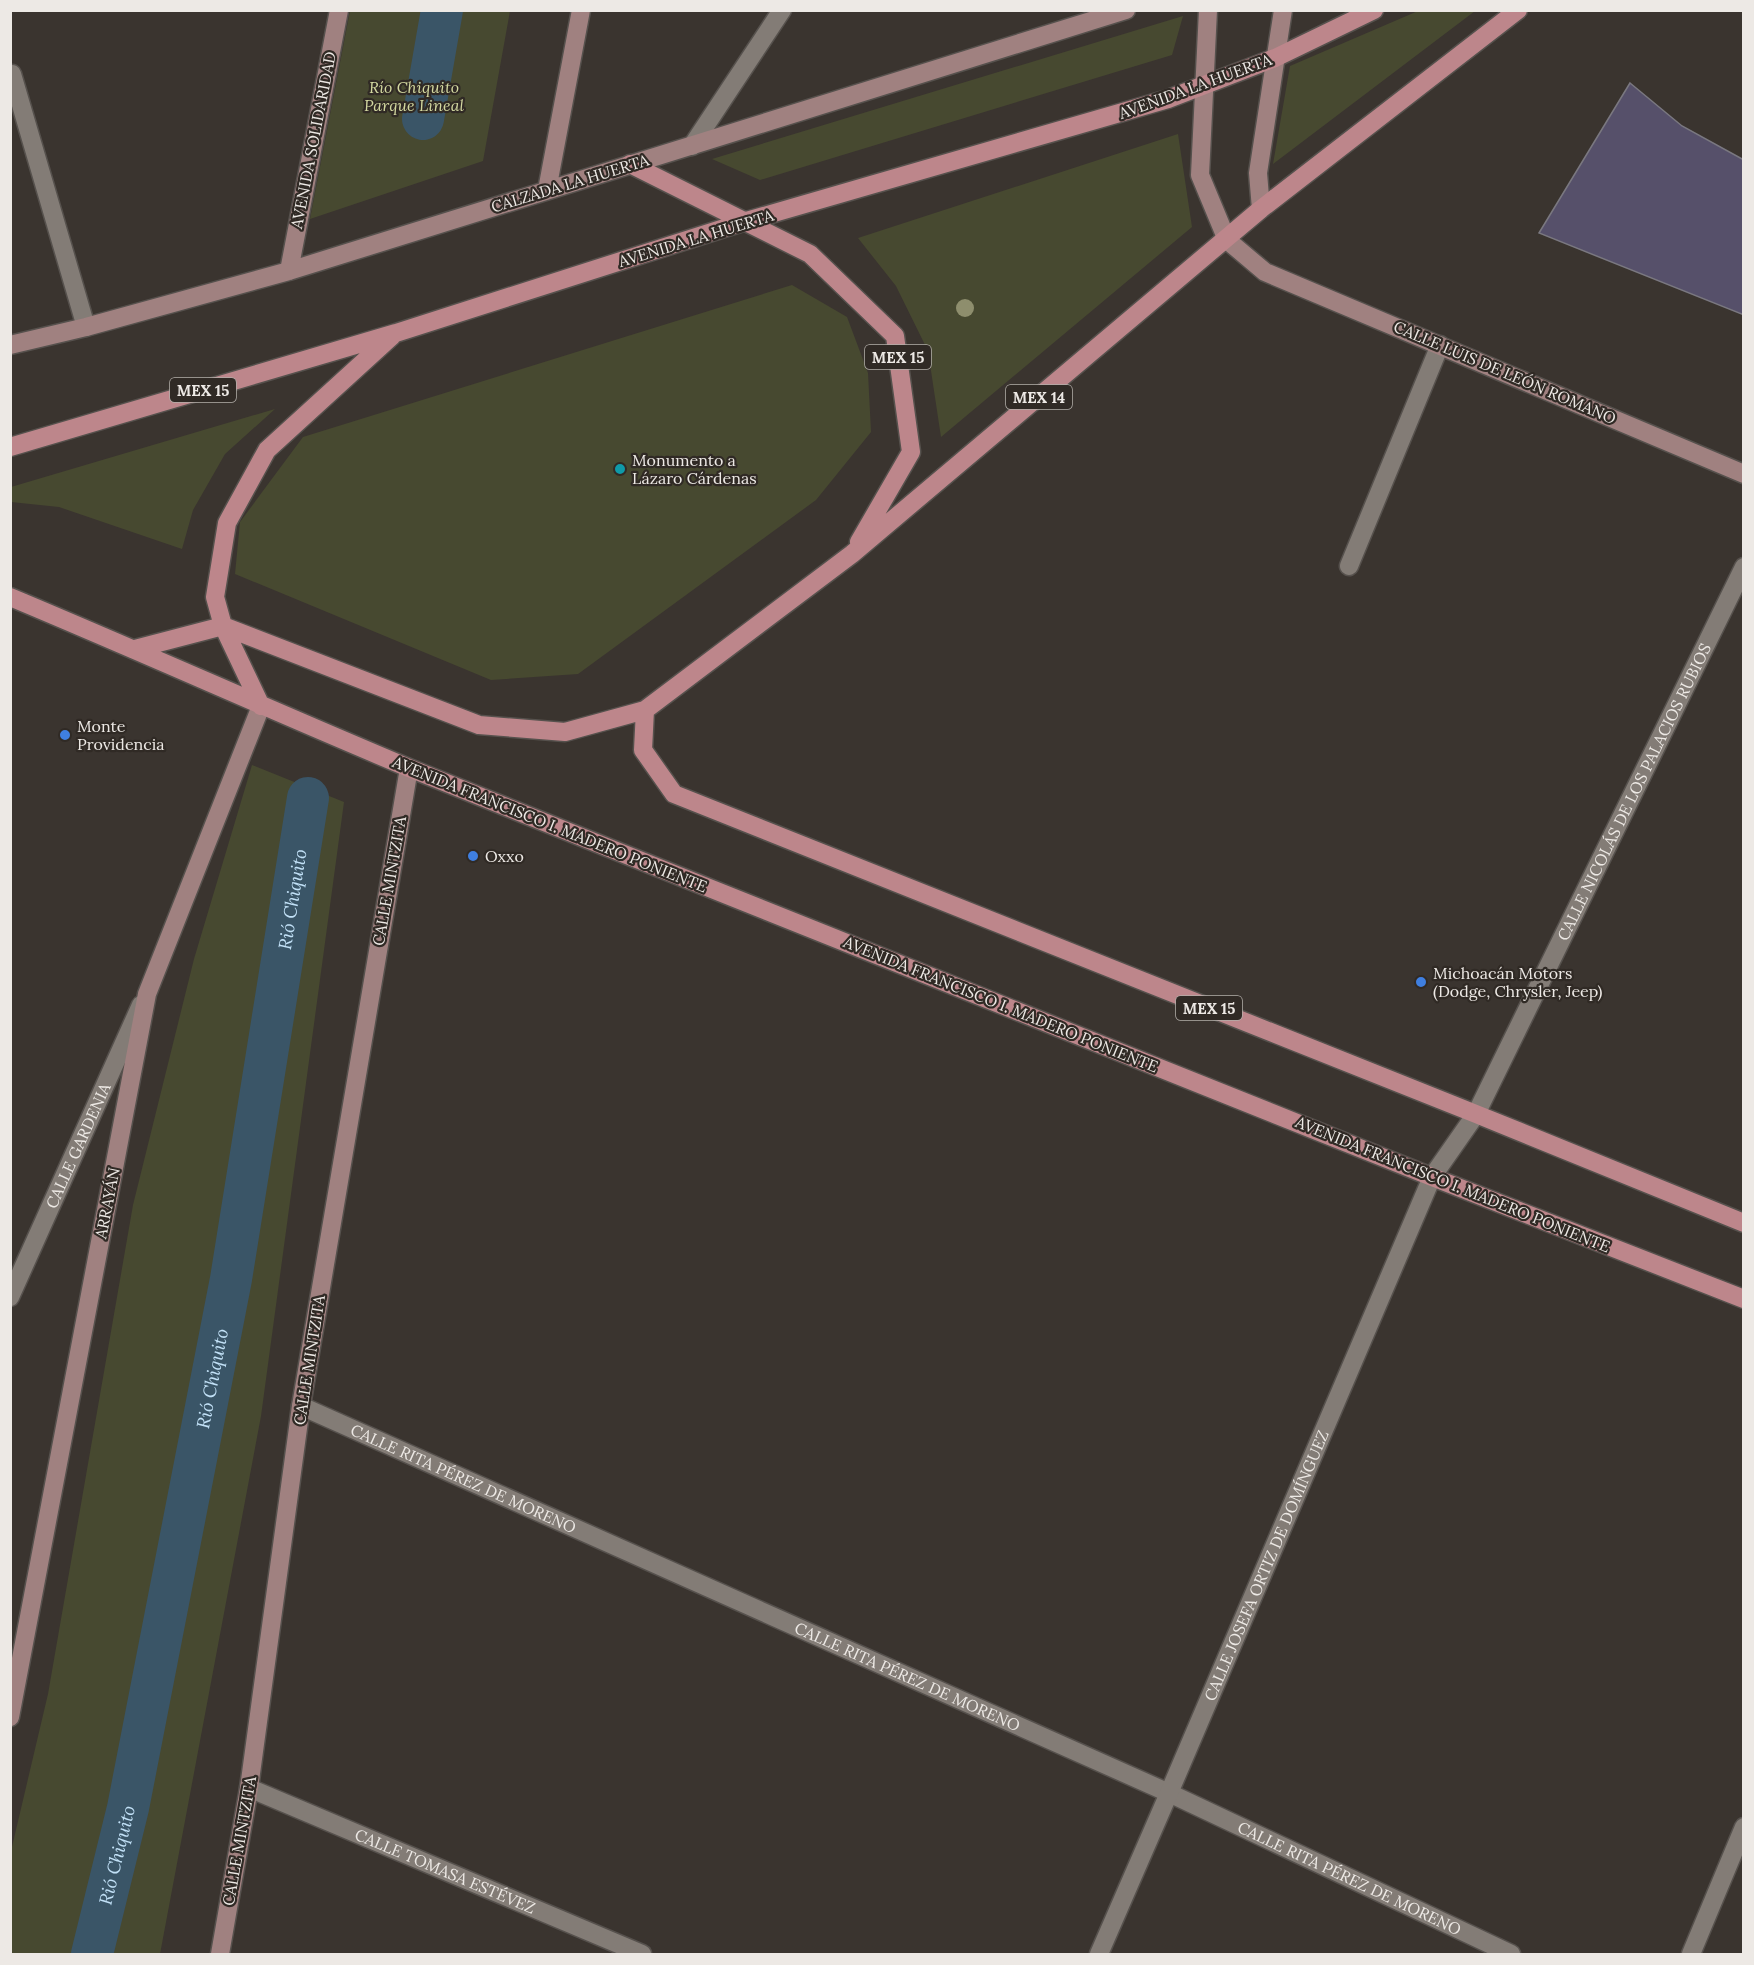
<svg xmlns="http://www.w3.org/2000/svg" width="1754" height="1965" viewBox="0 0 1754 1965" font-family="Lora,serif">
<rect width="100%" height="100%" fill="#3a342f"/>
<!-- green -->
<path fill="#474930" d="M350,11H510L483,161L310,219Z
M1418,11H1475L1273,164L1290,66Z
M1183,16L1172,55L760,180L712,159Z
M1178,134L1192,227L941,437L928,351L896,286L858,238Z
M792,285L847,317L868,373L871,432L816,500L578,674L491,680L235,574L240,522L303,437Z
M275,409L225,454L193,510L182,549L59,507L11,502V487Z
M252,765L344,802L261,1416L160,1954H11V1851L48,1694L133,1205L194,959Z"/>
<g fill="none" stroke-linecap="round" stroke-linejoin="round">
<!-- canal -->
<g stroke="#3a5567" stroke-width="42">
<path d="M423,119L442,10"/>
<path id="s1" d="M92,1954L128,1808L231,1279L308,798"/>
</g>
</g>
<!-- building -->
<path fill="#56506a" stroke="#7a7880" stroke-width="1.5" d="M1630,83L1682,126L1744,160V315L1539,233Z"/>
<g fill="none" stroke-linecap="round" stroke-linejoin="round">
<defs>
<path id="lane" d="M12,74L86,327"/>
<g id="street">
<path d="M692,146L782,10"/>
<path d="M1349,566L1440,345"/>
<path id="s2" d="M10,1297L141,1005"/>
<path id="s3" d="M301,1406L1169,1793L1511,1954"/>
<path id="s4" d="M249,1788L642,1954"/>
<path id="s5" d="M1099,1954L1169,1793L1432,1177L1476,1114L1744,567"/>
<path d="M1691,1954L1744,1827"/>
</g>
<path id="secondary" d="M1208,10L1200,175L1227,240L1265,272L1744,474
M547,190L581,10
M1261,209L1258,173L1283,10
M289,271L339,10
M10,345L86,327L289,271L1126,10
M10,1717L147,994L261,706
M220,1954L249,1788L301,1406L409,768"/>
<path id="primary" d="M630,164L810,254L895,336L911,452L859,542
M10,447L396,333L743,222L1168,99L1275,58L1374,10
M10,597C144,653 275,712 409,768L1432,1177L1744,1299
M135,649L223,626L479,725L565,732L645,710L852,554L1261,209L1518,10
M261,706L223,626L215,597L227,523L267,450L392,336
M645,710L643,750L674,794L1476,1114L1744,1223"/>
</defs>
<!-- lane casing -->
<use href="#lane" stroke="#56514d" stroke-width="21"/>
<!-- street casing -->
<use href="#street" stroke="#56514d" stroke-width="21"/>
<!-- secondary casing -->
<use href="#secondary" stroke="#56514d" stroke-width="21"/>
<!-- primary casing -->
<use href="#primary" stroke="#56514d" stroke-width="21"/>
<!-- lane -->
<use href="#lane" stroke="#837c76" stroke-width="18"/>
<!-- street -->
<use href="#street" stroke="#837c76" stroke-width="18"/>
<!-- secondary -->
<use href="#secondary" stroke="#a08180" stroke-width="18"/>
<!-- primary -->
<use href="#primary" stroke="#bd868b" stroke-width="18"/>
</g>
<!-- trees -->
<circle fill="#8e8e6d" cx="965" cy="308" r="9"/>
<!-- markers -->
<circle fill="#0f9aa8" stroke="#302a25" stroke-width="2" cx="620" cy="469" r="6"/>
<g fill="#3f7fe0" stroke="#302a25" stroke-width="2">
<circle cx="65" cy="735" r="6"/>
<circle cx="473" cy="856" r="6"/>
<circle cx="1421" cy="982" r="6"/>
</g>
<g text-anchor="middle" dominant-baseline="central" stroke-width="4.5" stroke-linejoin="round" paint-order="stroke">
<!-- shield labels -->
<g fill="#302a25" stroke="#b4b0ab" stroke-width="1.5">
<rect x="865" y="345" width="66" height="24" rx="4.5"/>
<rect x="170" y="378" width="66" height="24" rx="4.5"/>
<rect x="1006" y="385" width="66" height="24" rx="4.5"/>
<rect x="1176" y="996" width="66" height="24" rx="4.5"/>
</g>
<g font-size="15" font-weight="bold" fill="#ede9e5">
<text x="898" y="357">MEX 15</text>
<text x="203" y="390">MEX 15</text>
<text x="1039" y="397">MEX 14</text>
<text x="1209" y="1008">MEX 15</text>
</g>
<!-- street labels -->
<g font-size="16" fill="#ede9e5" stroke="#302a25">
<text transform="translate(1195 86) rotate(-20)">AVENIDA LA HUERTA</text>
<text transform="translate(313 140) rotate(-79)">AVENIDA SOLIDARIDAD</text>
<text transform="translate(570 183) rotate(-17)">CALZADA LA HUERTA</text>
<text transform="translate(696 238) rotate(-17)">AVENIDA LA HUERTA</text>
<text transform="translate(1505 372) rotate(23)">CALLE LUIS DE LEÓN ROMANO</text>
<text stroke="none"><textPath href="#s5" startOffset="1281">CALLE NICOLÁS DE LOS PALACIOS RUBIOS</textPath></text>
<text transform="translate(550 824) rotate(22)">AVENIDA FRANCISCO I. MADERO PONIENTE</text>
<text transform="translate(389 881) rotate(-80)">CALLE MINTZITA</text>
<text transform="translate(1001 1004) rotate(22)">AVENIDA FRANCISCO I. MADERO PONIENTE</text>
<text stroke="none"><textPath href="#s2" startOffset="166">CALLE GARDENIA</textPath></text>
<text transform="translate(1453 1184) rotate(22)">AVENIDA FRANCISCO I. MADERO PONIENTE</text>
<text transform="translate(107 1203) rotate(-79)">ARRAYÁN</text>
<text transform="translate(309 1360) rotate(-81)">CALLE MINTZITA</text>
<text stroke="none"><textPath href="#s3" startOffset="178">CALLE RITA PÉREZ DE MORENO</textPath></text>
<text stroke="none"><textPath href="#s5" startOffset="423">CALLE JOSEFA ORTIZ DE DOMÍNGUEZ</textPath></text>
<text stroke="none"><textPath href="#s3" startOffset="664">CALLE RITA PÉREZ DE MORENO</textPath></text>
<text transform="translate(239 1841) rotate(-80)">CALLE MINTZITA</text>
<text stroke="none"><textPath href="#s4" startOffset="213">CALLE TOMASA ESTÉVEZ</textPath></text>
<text stroke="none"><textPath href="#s3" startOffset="1150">CALLE RITA PÉREZ DE MORENO</textPath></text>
</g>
<!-- park labels -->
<g font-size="16" font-style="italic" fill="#d3d8a0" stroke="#302a25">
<text x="414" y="87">Río Chiquito<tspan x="414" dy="18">Parque Lineal</tspan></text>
</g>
<!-- poi labels -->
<g font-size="16" fill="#ede9e5" stroke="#302a25" text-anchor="start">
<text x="632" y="460">Monumento a<tspan x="632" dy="18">Lázaro Cárdenas</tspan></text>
<text x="77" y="726">Monte<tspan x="77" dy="18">Providencia</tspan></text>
<text x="485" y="856">Oxxo</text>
<text x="1433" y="973">Michoacán Motors<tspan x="1433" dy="18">(Dodge, Chrysler, Jeep)</tspan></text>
</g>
<!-- water labels -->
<g font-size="18" font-style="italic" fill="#c2e1f7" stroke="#302a25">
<text stroke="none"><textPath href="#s1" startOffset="1074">Rió Chiquito</textPath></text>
<text stroke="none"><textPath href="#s1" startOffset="588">Rió Chiquito</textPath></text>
<text stroke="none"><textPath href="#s1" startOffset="102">Rió Chiquito</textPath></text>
</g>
</g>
<!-- border -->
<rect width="1754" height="1965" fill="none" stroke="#ede9e5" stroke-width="24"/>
</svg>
